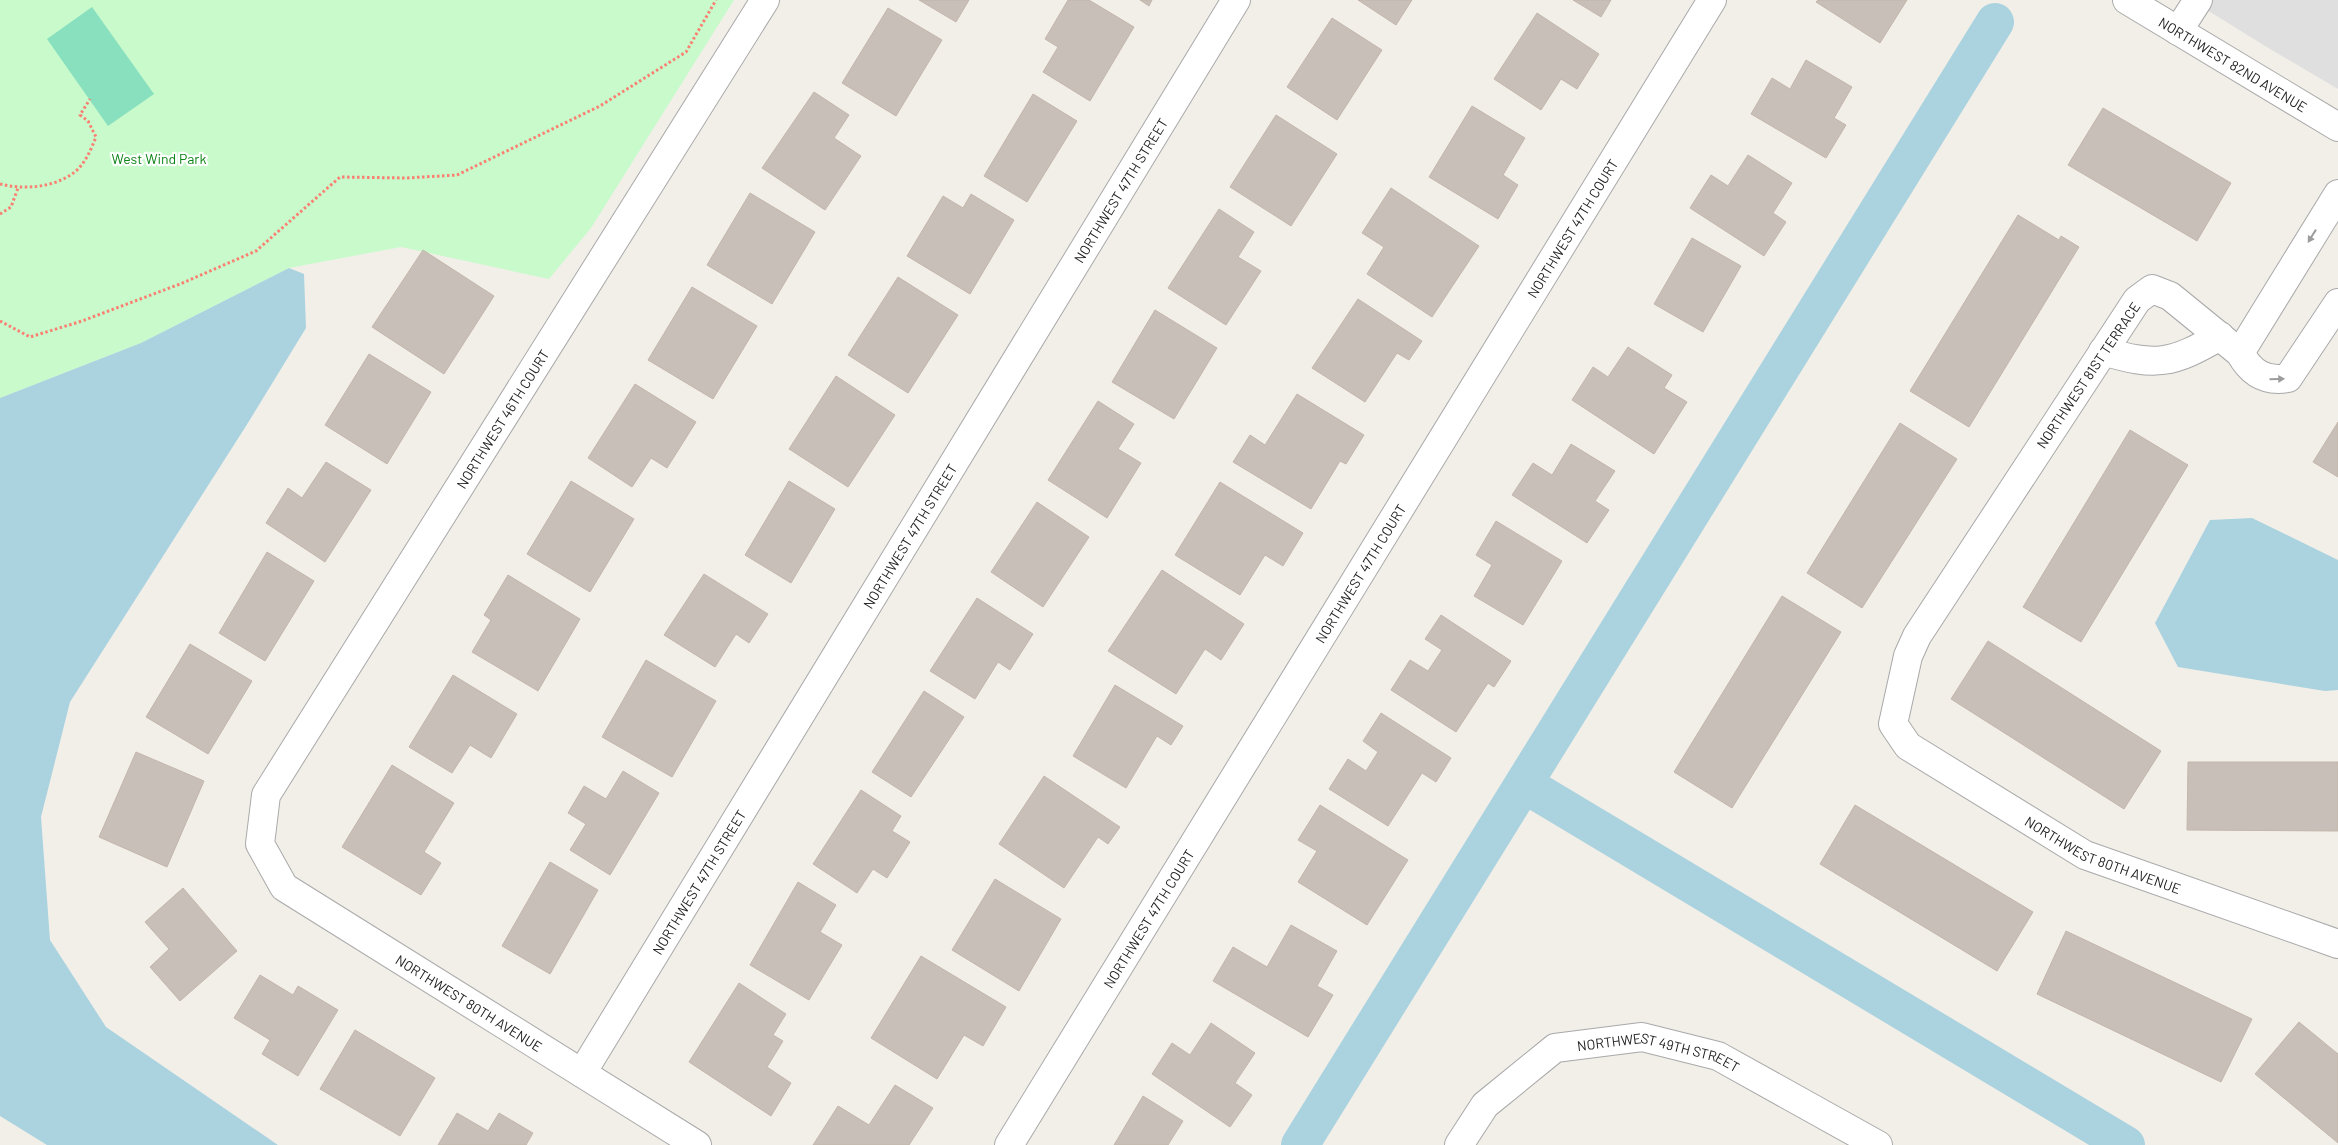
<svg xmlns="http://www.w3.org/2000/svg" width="2338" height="1145" viewBox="0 0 2338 1145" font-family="Barlow,sans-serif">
<rect width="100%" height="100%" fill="#f2efe9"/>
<!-- residential -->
<path fill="#e0dfdf" d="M2191,0H2338V89L2265,46Z"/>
<!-- park -->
<path fill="#c8facc" d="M0,0H734L591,228L549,279L401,247L289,268L141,343L0,398Z"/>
<!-- pitch -->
<path fill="#88e0be" d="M92,7L154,94L108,126L47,39Z"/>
<!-- water -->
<path fill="#aad3df" d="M289,268L304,274L306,328L246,426L70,702L41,817L50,940L106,1027L278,1145H47L0,1116V398L141,343Z
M2252,518L2338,560V690L2325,691L2178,667L2155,623L2210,520Z"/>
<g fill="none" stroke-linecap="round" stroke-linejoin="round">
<!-- canal -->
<path stroke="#aad3df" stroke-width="38" d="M1524,784L2126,1145
M1300,1145L1995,22"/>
</g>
<!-- building -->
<path fill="#c7bfb8" stroke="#c4b6ab" d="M919,0H969L956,22Z
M1068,0H1089L1134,27L1090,101L1043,72L1058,47L1045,39Z
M1140,0H1152L1149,6Z
M1358,0H1412L1396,25Z
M1573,0H1611L1601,17Z
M1818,0H1907L1880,43L1816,2Z
M888,8L942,40L896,116L842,83Z
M1537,13L1599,54L1577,89L1561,79L1541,110L1494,79Z
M1332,18L1382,50L1337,120L1287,87Z
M1806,60L1852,87L1834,118L1846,125L1826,158L1751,114L1772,78L1790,89Z
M814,92L849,115L834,138L861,156L825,210L762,168Z
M1033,94L1077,121L1027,202L984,176Z
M1472,106L1525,138L1503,175L1518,185L1498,219L1429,177Z
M2103,108L2231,183L2197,241L2068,165Z
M1276,115L1337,154L1291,226L1230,187Z
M1748,155L1792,183L1773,213L1786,222L1764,256L1690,208L1711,175L1728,186Z
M1391,188L1479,246L1432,317L1367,274L1384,247L1362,233Z
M750,193L815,232L772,304L707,265Z
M971,194L1014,220L970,294L907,256L943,196L963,208Z
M1219,209L1254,232L1238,257L1261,271L1226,325L1168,288Z
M2018,215L2059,240L2061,236L2079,247L1969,427L1910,391Z
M1692,238L1741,266L1703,332L1654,304Z
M423,250L494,296L444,374L372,327Z
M898,277L958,315L908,393L848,355Z
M692,287L757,326L713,399L648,360Z
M1358,299L1422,341L1409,360L1397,353L1365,402L1312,368Z
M1155,310L1217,348L1174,419L1112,382Z
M1628,347L1672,375L1664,388L1687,402L1654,454L1572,400L1593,367L1608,377Z
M369,354L431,392L387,464L325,425Z
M836,376L895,415L848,487L789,449Z
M635,384L696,422L667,468L651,458L632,487L588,458Z
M1297,394L1364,435L1346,464L1340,461L1311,509L1233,462L1250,435L1265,445Z
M1098,401L1134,424L1118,449L1141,463L1107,518L1048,480Z
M2338,422V477L2313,462Z
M1900,423L1957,459L1862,608L1807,573Z
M2130,430L2188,465L2081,642L2023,607Z
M1571,444L1615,471L1595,501L1609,510L1587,543L1512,495L1533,463L1552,475Z
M326,462L371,490L325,562L266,523L288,488L302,498Z
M571,481L634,519L590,592L527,554Z
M789,481L835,509L791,583L745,555Z
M1220,482L1303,533L1283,566L1265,555L1240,595L1175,555Z
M1037,502L1089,537L1043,607L991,572Z
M1496,521L1562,561L1523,625L1474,596L1492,565L1476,555Z
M267,552L314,581L265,661L219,633Z
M1162,570L1244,624L1221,660L1205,649L1176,694L1108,651Z
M704,574L768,614L749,643L736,634L715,667L664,635Z
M508,575L580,619L538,691L472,652L491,620L484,615Z
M1782,596L1841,632L1732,808L1674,772Z
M977,598L1033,634L1010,670L998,662L975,699L930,671Z
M1441,615L1511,661L1494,687L1488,683L1456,732L1391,690L1410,660L1428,671L1442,650L1425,639Z
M1988,641L2161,751L2124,809L1951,699Z
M190,644L252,681L208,754L146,717Z
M646,660L716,701L672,777L602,737Z
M453,675L517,714L491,758L470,745L452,773L409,747Z
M1115,685L1183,726L1171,745L1157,736L1126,788L1073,756Z
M924,691L964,717L911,797L872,772Z
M1381,713L1451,758L1436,782L1422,773L1388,826L1329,789L1348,759L1366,771L1378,752L1363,741Z
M136,752L204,781L167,867L99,837Z
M2188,762H2338V831L2187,830Z
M392,765L454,803L424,852L441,863L421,895L342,847Z
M623,771L659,793L610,875L570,850L586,824L568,813L584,786L606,799Z
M1044,776L1120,827L1108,844L1098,837L1064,888L999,844Z
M861,790L901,816L892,831L910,842L887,878L873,869L857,893L813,864Z
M1320,805L1408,860L1367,925L1298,882L1317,851L1298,840Z
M1855,805L2033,912L1997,971L1820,864Z
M550,862L598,890L550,974L502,946Z
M995,879L1061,919L1019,991L952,950Z
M798,882L836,905L820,932L842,945L809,1000L750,965Z
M183,888L237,951L180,1001L150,967L169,949L145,922Z
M1291,925L1337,951L1317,986L1333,995L1308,1037L1213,981L1233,947L1267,967Z
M2066,931L2252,1019L2221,1082L2037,994Z
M921,956L1006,1007L983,1046L964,1035L937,1079L871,1038Z
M260,975L293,995L298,986L338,1010L298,1076L262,1054L270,1040L234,1018Z
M739,983L786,1014L773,1035L783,1041L767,1067L791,1083L771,1116L689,1062Z
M2299,1022L2338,1054V1143L2255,1074Z
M1211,1023L1255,1053L1235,1083L1252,1095L1230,1127L1152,1074L1172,1043L1190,1055Z
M355,1030L435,1078L400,1136L320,1089Z
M895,1085L933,1108L909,1145H813L838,1106L869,1125Z
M1143,1096L1183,1121L1168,1145H1114Z
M457,1113L488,1131L499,1113L533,1133L526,1145H438Z"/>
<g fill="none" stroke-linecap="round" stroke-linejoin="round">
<defs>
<g id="minor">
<path id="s1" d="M2127,0L2338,127"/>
<path d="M2178,31L2198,0"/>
<path id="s2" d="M2338,303L2288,378C2265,382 2251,373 2240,353L2170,296L2152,289L2137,300L1917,636L1908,656L1893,724L1908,746L2085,855L2338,944"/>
<path d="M2103,351C2156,367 2172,364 2220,336"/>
<path d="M2240,353L2338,194"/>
<path id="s3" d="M582,1073L1236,0"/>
<path id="s4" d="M697,1145L284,887L260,844L266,795L765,0"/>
<path id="s5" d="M1009,1145L1712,0"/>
<path id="s6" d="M1459,1145L1485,1105L1555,1048L1642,1037L1718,1056L1878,1145"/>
</g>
</defs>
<!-- minor casing -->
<use href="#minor" stroke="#a9a9a9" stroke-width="30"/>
<!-- path -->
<path stroke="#fa8072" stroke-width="3" stroke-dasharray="2.5 2.5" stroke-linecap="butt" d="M0,184C24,190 55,188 76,171C86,162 91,149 96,137L88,121L80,115L90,99
M0,214L11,207L18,188
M0,321L30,337L82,321L180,284L256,251L340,177L406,178L457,175L600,106L686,52L716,0"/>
<!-- minor -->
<use href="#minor" stroke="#fff" stroke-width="28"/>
</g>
<!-- one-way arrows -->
<defs><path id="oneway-solid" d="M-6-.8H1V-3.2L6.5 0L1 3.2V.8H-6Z" transform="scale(1.25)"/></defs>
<g fill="#9c9c9c">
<use href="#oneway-solid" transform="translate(2312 236) rotate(122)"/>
<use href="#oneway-solid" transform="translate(2277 379) rotate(-1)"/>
</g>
<g text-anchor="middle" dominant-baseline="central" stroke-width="4.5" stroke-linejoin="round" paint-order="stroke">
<!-- street labels -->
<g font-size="14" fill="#222" stroke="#fff">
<text stroke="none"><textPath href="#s1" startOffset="124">NORTHWEST 82ND AVENUE</textPath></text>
<text stroke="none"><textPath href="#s3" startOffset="1034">NORTHWEST 47TH STREET</textPath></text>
<text stroke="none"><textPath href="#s5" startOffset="1076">NORTHWEST 47TH COURT</textPath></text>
<text transform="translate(2088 375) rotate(-56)">NORTHWEST 81ST TERRACE</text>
<text stroke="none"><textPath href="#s4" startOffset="1030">NORTHWEST 46TH COURT</textPath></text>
<text stroke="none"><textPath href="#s3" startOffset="629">NORTHWEST 47TH STREET</textPath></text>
<text stroke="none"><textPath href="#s5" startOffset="671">NORTHWEST 47TH COURT</textPath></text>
<text stroke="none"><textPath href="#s2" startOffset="1021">NORTHWEST 80TH AVENUE</textPath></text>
<text stroke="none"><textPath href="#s3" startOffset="224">NORTHWEST 47TH STREET</textPath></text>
<text stroke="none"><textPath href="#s5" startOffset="266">NORTHWEST 47TH COURT</textPath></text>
<text transform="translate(469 1003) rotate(32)">NORTHWEST 80TH AVENUE</text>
<text stroke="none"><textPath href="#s6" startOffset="244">NORTHWEST 49TH STREET</textPath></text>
</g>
<!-- park labels -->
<g font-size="14" fill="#0c8416" stroke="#fff">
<text x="159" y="158">West Wind Park</text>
</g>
</g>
</svg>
